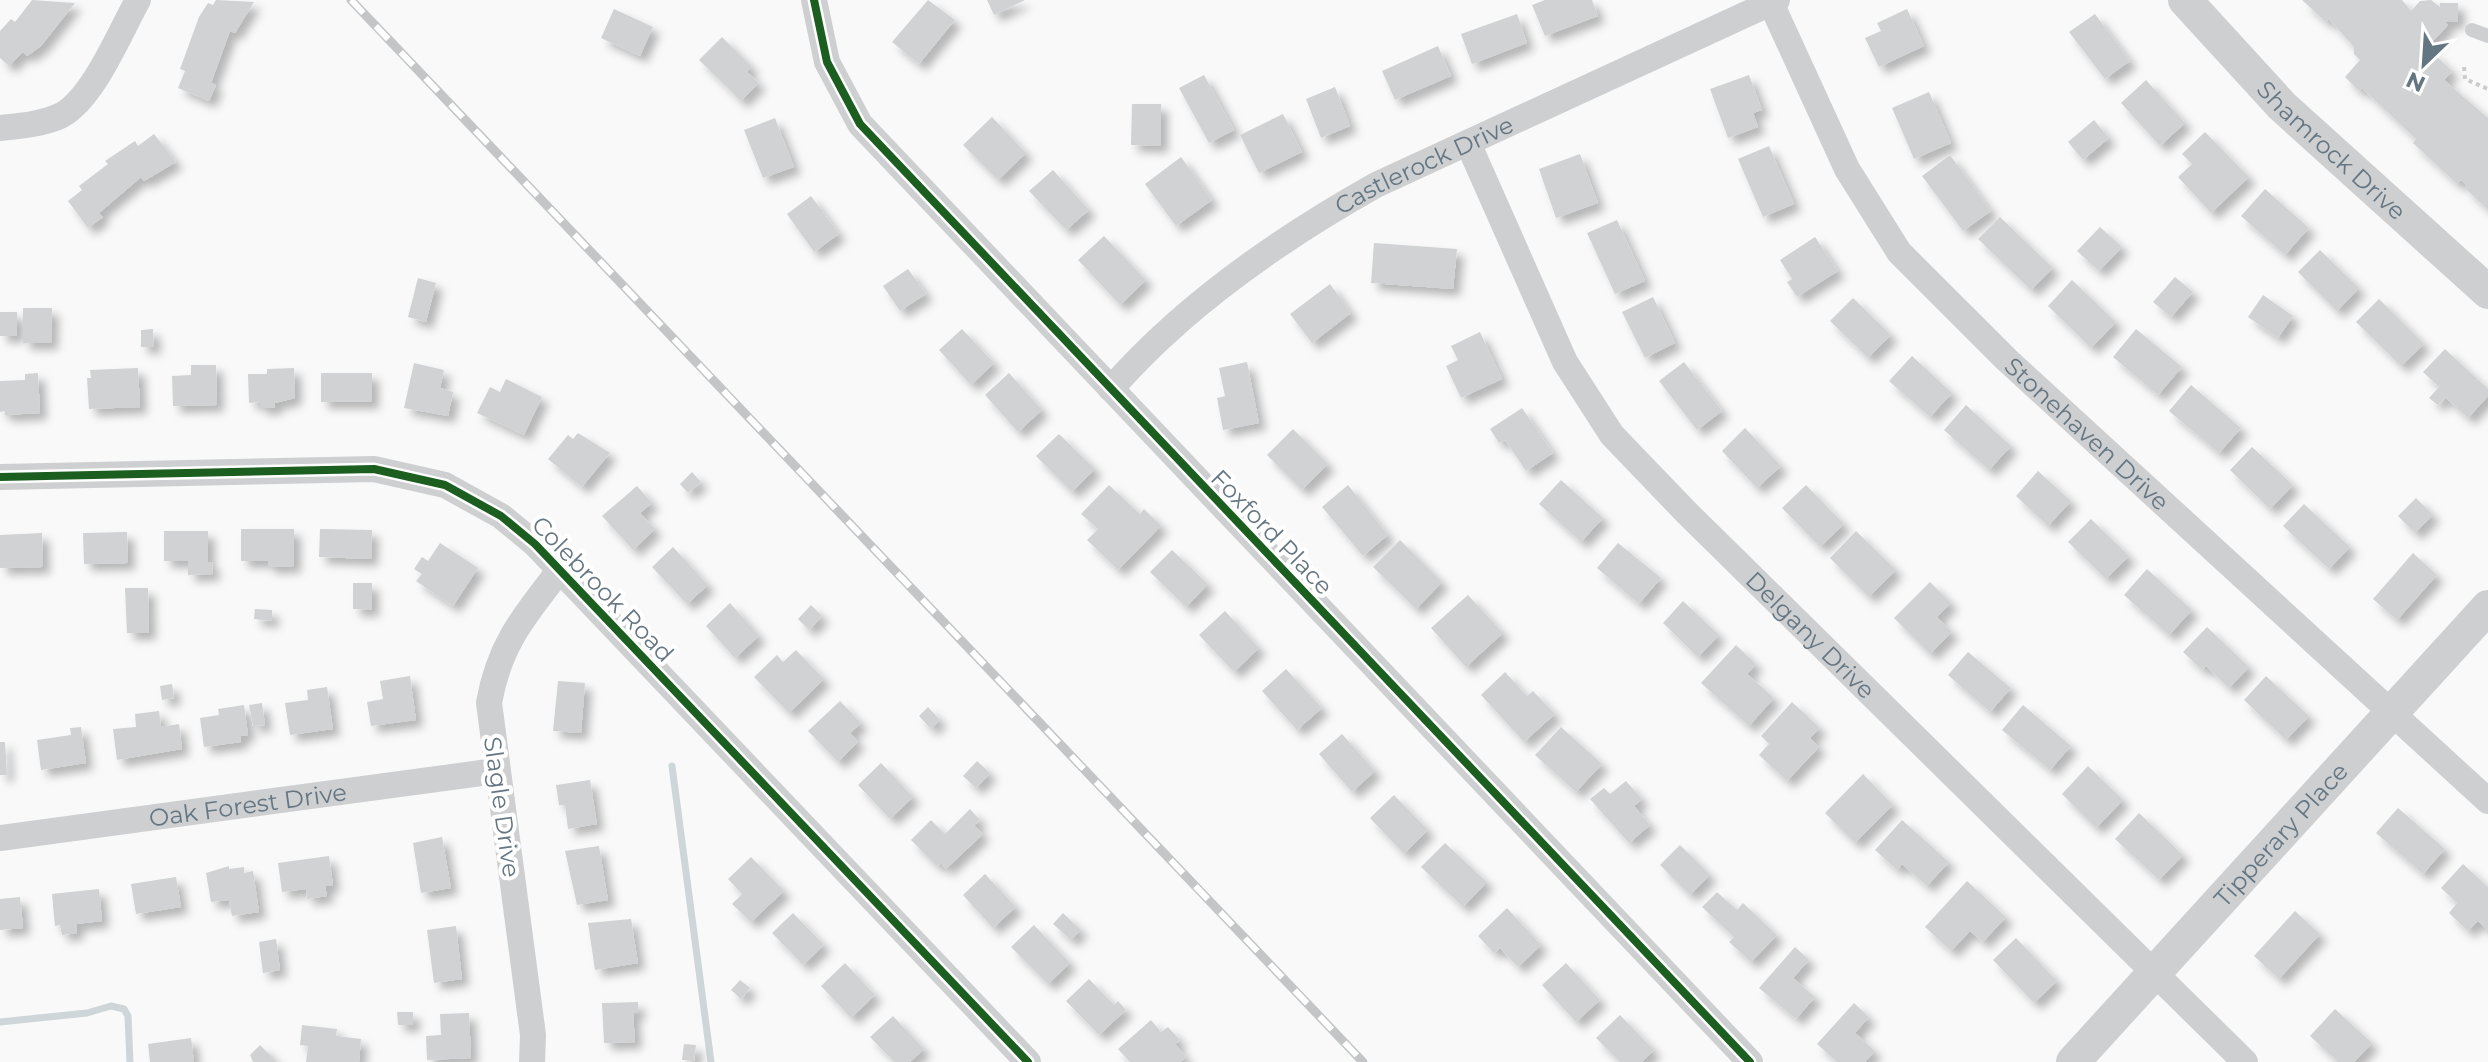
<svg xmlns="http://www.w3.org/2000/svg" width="2488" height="1062" viewBox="0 0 2488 1062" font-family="Montserrat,sans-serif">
<defs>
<filter id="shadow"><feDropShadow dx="7" dy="7" stdDeviation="4" flood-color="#0004"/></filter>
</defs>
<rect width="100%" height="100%" fill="#f9f9f9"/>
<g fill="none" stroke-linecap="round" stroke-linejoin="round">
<!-- stream -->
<path stroke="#ced6d9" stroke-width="7" d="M672,766L711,1062
M0,1022L87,1013L111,1006L124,1009L128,1016L130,1062"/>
</g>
<!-- building -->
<path fill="#d0d2d3" filter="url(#shadow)" d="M32,0L75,3L41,46L27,56L23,52L9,66L0,58V31L11,19L15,22Z
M216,0L254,2L235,33L230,31L211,83L216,85L209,101L178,88L185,71L180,69L199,17L208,3L213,5Z
M928,0L955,20L919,64L892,42Z
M987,0H1025L994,15Z
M1545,0H1592L1598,16L1545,36L1532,5Z
M2302,0H2402L2411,11L2420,1L2431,0L2440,7V3H2458V22H2445L2448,25L2419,56L2426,59L2432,52L2452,71L2444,80L2488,118V210L2465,188L2467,186L2461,180L2457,184L2413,143L2416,139L2362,88L2359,91L2345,77L2360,60L2354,54V47L2329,19L2326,22Z
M614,9L653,27L640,56L601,38Z
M1907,9L1924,46L1879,67L1865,38L1881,31L1877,23Z
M1517,14L1527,43L1472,64L1461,34Z
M2095,14L2130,61L2105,79L2069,32Z
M722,37L752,67L747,72L759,83L741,101L699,60Z
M1438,46L1451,76L1395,100L1382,71Z
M1204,75L1234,130L1209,143L1179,88Z
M1749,75L1762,110L1753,113L1758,127L1728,138L1710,89Z
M2146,80L2185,123L2160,146L2121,103Z
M1335,87L1350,126L1321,138L1306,99Z
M1929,92L1951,143L1914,159L1892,108Z
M1132,104H1161V146L1131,145Z
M1283,114L1302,152L1259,173L1240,135Z
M992,117L1026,153L998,180L963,145Z
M775,118L794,167L763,178L744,130Z
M2094,120L2109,138L2083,160L2068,142Z
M2205,132L2249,177L2211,213L2178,177L2192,164L2182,154Z
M154,134L176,162L144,181L141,177L99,213L103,217L88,228L68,201L82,190L79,186L108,164L105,161L135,141L138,146Z
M1769,146L1794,204L1763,217L1738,159Z
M1580,154L1598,203L1556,218L1539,169Z
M1950,155L1991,211L1963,231L1922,176Z
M1181,157L1212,200L1176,226L1145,184Z
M1053,170L1089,210L1066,230L1029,191Z
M2265,189L2309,228L2285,255L2241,216Z
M811,196L839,234L814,252L787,214Z
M2000,217L2053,268L2031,290L1978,239Z
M1617,220L1645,281L1615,294L1587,233Z
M2100,227L2122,247L2099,271L2077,251Z
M1104,236L1146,280L1120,305L1078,260Z
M1815,237L1838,271L1797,297L1787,282L1792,279L1780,260Z
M1374,243L1457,249L1453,289L1371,283Z
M2320,250L2359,288L2337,311L2298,272Z
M908,269L926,294L900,311L883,286Z
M2175,277L2193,292L2171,317L2153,302Z
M418,278L436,283L426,322L408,317Z
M2072,280L2116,322L2091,348L2048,306Z
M1330,284L1351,313L1312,343L1290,314Z
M2263,295L2293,316L2278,338L2248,317Z
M1653,297L1675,343L1645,358L1622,312Z
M1853,298L1891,335L1868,358L1830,321Z
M2379,299L2424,344L2401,366L2356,322Z
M23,308H52L51,343H23Z
M0,312H17V336H0Z
M153,329L154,347H141V330Z
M962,329L994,363L971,385L939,350Z
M2136,329L2182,367L2158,395L2113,357Z
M1480,332L1502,379L1461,398L1446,366L1458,360L1451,346Z
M2445,349L2488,389V396L2468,418L2445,397L2438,405L2429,398L2439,387L2423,372Z
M1912,356L1952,393L1930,417L1889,381Z
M1247,362L1259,423L1223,430L1217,398L1225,396L1219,368Z
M1684,362L1722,411L1697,430L1659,381Z
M414,363L444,370L440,388L453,392L448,416L404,408Z
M191,365H216L217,405L173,406L172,376L191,375Z
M138,368L140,407L89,409L87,378H91L90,370Z
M294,368L295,398L275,403L274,408H260V402L249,403L248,374H267V369Z
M38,373L40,413L5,415V411L0,412V381L25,380V374Z
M321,373H372V402H321Z
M1009,373L1042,410L1018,432L985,395Z
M506,379L542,397L524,435L477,413L490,387L500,392Z
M2191,385L2241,428L2219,453L2169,411Z
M1966,405L2011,446L1989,470L1944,430Z
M1522,408L1553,453L1526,471L1505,440L1499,443L1490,429Z
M1745,428L1781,466L1757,488L1722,451Z
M1293,429L1328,464L1302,490L1267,455Z
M578,433L610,453L582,487L548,459L568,435L573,439Z
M1059,434L1095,469L1072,492L1036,456Z
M2252,447L2293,485L2270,509L2230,470Z
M2038,471L2071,501L2048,526L2016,496Z
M692,472L701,482L688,493L680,484Z
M1561,480L1603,518L1581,542L1539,504Z
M1109,485L1140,514L1144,509L1161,526L1118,570L1087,540L1098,529L1081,514Z
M1348,485L1388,535L1363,556L1322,507Z
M1806,485L1844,524L1820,547L1782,508Z
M637,486L652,503L640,513L655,529L633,550L602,516Z
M2416,498L2433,515L2415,533L2398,516Z
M2304,504L2350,547L2329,569L2283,526Z
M2091,519L2129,556L2106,579L2068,542Z
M241,529H294V566L268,567V561H241Z
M320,529L372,530L371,559L319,557Z
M164,531H208V562H212L213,574L188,575V561H164Z
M1856,531L1896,570L1869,597L1830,558Z
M127,532L128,563L84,564L83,533Z
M42,533L43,567L0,568V535Z
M1400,540L1442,582L1416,609L1373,567Z
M440,543L478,568L453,606L416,581L422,574L414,569L422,557L428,561Z
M1618,543L1661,578L1639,604L1597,568Z
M673,547L708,585L687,604L652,567Z
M1172,550L1208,584L1186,607L1150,572Z
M2413,553L2437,575L2397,620L2373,599Z
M2147,569L2192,610L2169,635L2124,595Z
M1930,582L1951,603L1937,617L1952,632L1930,654L1894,618Z
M353,583H372V610L353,609Z
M125,588H148L149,633H127Z
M1468,595L1503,633L1466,667L1431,628Z
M1683,601L1719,635L1698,657L1663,623Z
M730,603L759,636L735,658L706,626Z
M811,605L822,616L809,630L798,619Z
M255,609L272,610V621L254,619Z
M1225,611L1259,648L1234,672L1199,635Z
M2207,627L2249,667L2229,688L2206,666L2202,670L2183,652Z
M1736,645L1756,664L1747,674L1774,698L1749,726L1701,683Z
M796,650L824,679L789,713L754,677L777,655L783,662Z
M1968,652L2011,688L1990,712L1948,675Z
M1286,669L1322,708L1297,730L1262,691Z
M1505,672L1527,696L1533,691L1555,714L1524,742L1481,695Z
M410,676L416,720L371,726L367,702L383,699L380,681Z
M2266,676L2309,716L2286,740L2244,700Z
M558,681L585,683L581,733L553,731Z
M172,684L174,698L162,700L160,686Z
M327,687L333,729L290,735L285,703L308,700L307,690Z
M840,701L861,723L850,733L858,742L838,762L808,731Z
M1792,702L1820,728L1810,738L1819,747L1787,781L1759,755L1769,744L1761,736Z
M262,703L265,725L253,726L249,705Z
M244,705L248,735L240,736L241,742L204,747L200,718L219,715L218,709Z
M2023,705L2071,746L2050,770L2002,730Z
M928,707L940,720L931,729L919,716Z
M159,711L161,727L179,724L182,749L117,760L113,729L136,727L135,714Z
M81,727L86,763L41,770L37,740L71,735L70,728Z
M1561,727L1602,764L1576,792L1535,755Z
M1342,734L1375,771L1352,792L1319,754Z
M0,742H5L7,775H0Z
M977,761L990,773L976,788L963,776Z
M881,763L913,797L890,819L858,785Z
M2088,766L2123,800L2096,828L2062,794Z
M1863,774L1893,805L1855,843L1825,813Z
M590,780L597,824L568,829L565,805H559L556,785Z
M1626,781L1642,799L1634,806L1650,825L1629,843L1590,799L1604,788L1610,794Z
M1394,795L1428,830L1404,854L1370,818Z
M2398,808L2445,849L2423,874L2376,833Z
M970,809L980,820L974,825L983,834L946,869L941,863L937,866L911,840L931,820L945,834Z
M2139,813L2183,855L2159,880L2115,839Z
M1902,820L1949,862L1927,886L1902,864L1897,870L1875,850Z
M442,837L451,888L421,893L413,843Z
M1445,843L1487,882L1463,907L1421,867Z
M1680,845L1710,875L1690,895L1660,865Z
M599,846L608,900L577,905L565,851Z
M329,856L333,885L325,886L327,896L307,899L306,889L282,892L278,863Z
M751,857L784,891L751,922L732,904L742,894L728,879Z
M2463,864L2488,887V931L2478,921L2468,931L2449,913L2457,903L2441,888Z
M229,866V869L244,867V873L253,871L259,912L232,916L229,900L211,902L206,873Z
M985,874L1016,907L993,928L963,895Z
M176,877L181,907L136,914L131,884Z
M1967,881L2006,917L1983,942L1970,931L1951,951L1925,927Z
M99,889L102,921L76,924L77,933L62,935L60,925L55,926L52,894Z
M1717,892L1737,910L1743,903L1777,935L1751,962L1729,942L1734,937L1702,907Z
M20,897L23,928L0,930V899Z
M1507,908L1541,945L1518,967L1500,948L1494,953L1478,936Z
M2295,911L2320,934L2279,979L2254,956Z
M793,913L824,945L803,965L772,933Z
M1063,913L1081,930L1071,940L1053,924Z
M631,919L638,963L595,970L588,923Z
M1034,925L1070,963L1048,984L1011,947Z
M456,926L462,979L434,983L427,930Z
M2016,938L2057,981L2034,1003L1993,960Z
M276,939L280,970L263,973L259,942Z
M1795,947L1809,960L1793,978L1815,997L1796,1019L1759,988Z
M845,963L875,995L851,1018L821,986Z
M1566,963L1600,1000L1576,1022L1542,985Z
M1089,979L1114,1005L1118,1001L1126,1010L1099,1035L1066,1001Z
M740,980L750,988L741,999L731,990Z
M638,1002V1013H633L635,1042L604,1043L602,1003Z
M1854,1003L1869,1017L1855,1033L1875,1051L1865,1062H1837L1817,1044Z
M2335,1009L2372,1043L2354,1062H2338L2310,1036Z
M397,1012H413V1025H398Z
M469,1013L471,1058L427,1060L426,1036L441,1035L440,1014Z
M1620,1015L1654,1050L1642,1062H1620L1596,1038Z
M893,1016L924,1049L910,1062H894L870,1037Z
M1151,1020L1161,1032L1168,1027L1180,1040L1175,1044L1186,1057L1180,1062H1130L1118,1049Z
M302,1025L337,1029L336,1036L361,1039L359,1062H306L308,1046L300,1045Z
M191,1038L194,1062H150L148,1044Z
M684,1044L696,1045L694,1061L682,1060Z
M260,1045L277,1062H253L250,1055Z"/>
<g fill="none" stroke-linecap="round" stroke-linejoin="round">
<!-- path -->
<path stroke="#cbcccd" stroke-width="4" stroke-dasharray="4 4" stroke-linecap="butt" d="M2464,67L2465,79L2488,89"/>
<!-- service -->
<path stroke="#cecfd0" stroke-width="14" d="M2472,30L2488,36"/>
<!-- minor -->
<g stroke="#cecfd0" stroke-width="26">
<path d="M814,0L827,62L860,124L1750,1062"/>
<path id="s1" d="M1771,3L1847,169L1899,252L2007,360L2488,801"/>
<path d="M0,128C19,126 44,124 62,115C94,97 120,32 138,0"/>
<path id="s2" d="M1468,143L1565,362L1612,435L1687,513L2245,1062"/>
<path id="s3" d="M1111,389C1184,305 1280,239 1376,185L1777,0"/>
<path d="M0,477L374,469L445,485L501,516L535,544L1028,1062"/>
<path id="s4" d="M0,838L496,771"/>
<path d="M532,1062L533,1035L489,703C499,645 524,616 559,571"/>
</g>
<!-- tertiary -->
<g stroke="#cecfd0" stroke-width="34">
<path id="s5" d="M2185,0L2282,106L2488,292"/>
<path id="s6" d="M2073,1062L2488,607"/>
</g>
<defs>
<path id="rail" d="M351,0L1363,1062"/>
</defs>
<!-- rail casing -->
<use href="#rail" stroke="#c3c5c6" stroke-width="9"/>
<!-- rail -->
<use href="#rail" stroke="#fff" stroke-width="6" stroke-dasharray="18" stroke-linecap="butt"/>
<defs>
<path id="cycleway" d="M814,0L827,62L860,124L1750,1062
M0,477L374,469L445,485L501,516L535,544L1028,1062"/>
</defs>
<!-- cycleway casing -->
<use href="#cycleway" stroke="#fff" stroke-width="13"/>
<!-- cycleway -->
<use href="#cycleway" stroke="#1b5e20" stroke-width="8"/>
</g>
<g text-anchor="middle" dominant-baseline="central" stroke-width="8" stroke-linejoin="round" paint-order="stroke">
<!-- street labels -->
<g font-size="24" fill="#657683" stroke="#fff">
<text stroke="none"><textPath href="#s5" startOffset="210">Shamrock Drive</textPath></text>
<text stroke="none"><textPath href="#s3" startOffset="388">Castlerock Drive</textPath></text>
<text stroke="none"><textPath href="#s1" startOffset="542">Stonehaven Drive</textPath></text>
<text transform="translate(1272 532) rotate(46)">Foxford Place</text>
<text transform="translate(603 589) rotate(46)">Colebrook Road</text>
<text stroke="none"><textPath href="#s2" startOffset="608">Delgany Drive</textPath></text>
<text stroke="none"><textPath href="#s4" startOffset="250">Oak Forest Drive</textPath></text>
<text transform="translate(502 807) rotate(82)">Slagle Drive</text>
<text stroke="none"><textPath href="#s6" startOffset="308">Tipperary Place</textPath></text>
</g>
</g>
<!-- north arrow -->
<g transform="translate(2424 64) rotate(205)" stroke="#ffffff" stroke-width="6" paint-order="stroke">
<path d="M0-6L14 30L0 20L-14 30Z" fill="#657683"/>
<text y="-12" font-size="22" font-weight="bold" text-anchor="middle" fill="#657683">N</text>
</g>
</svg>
